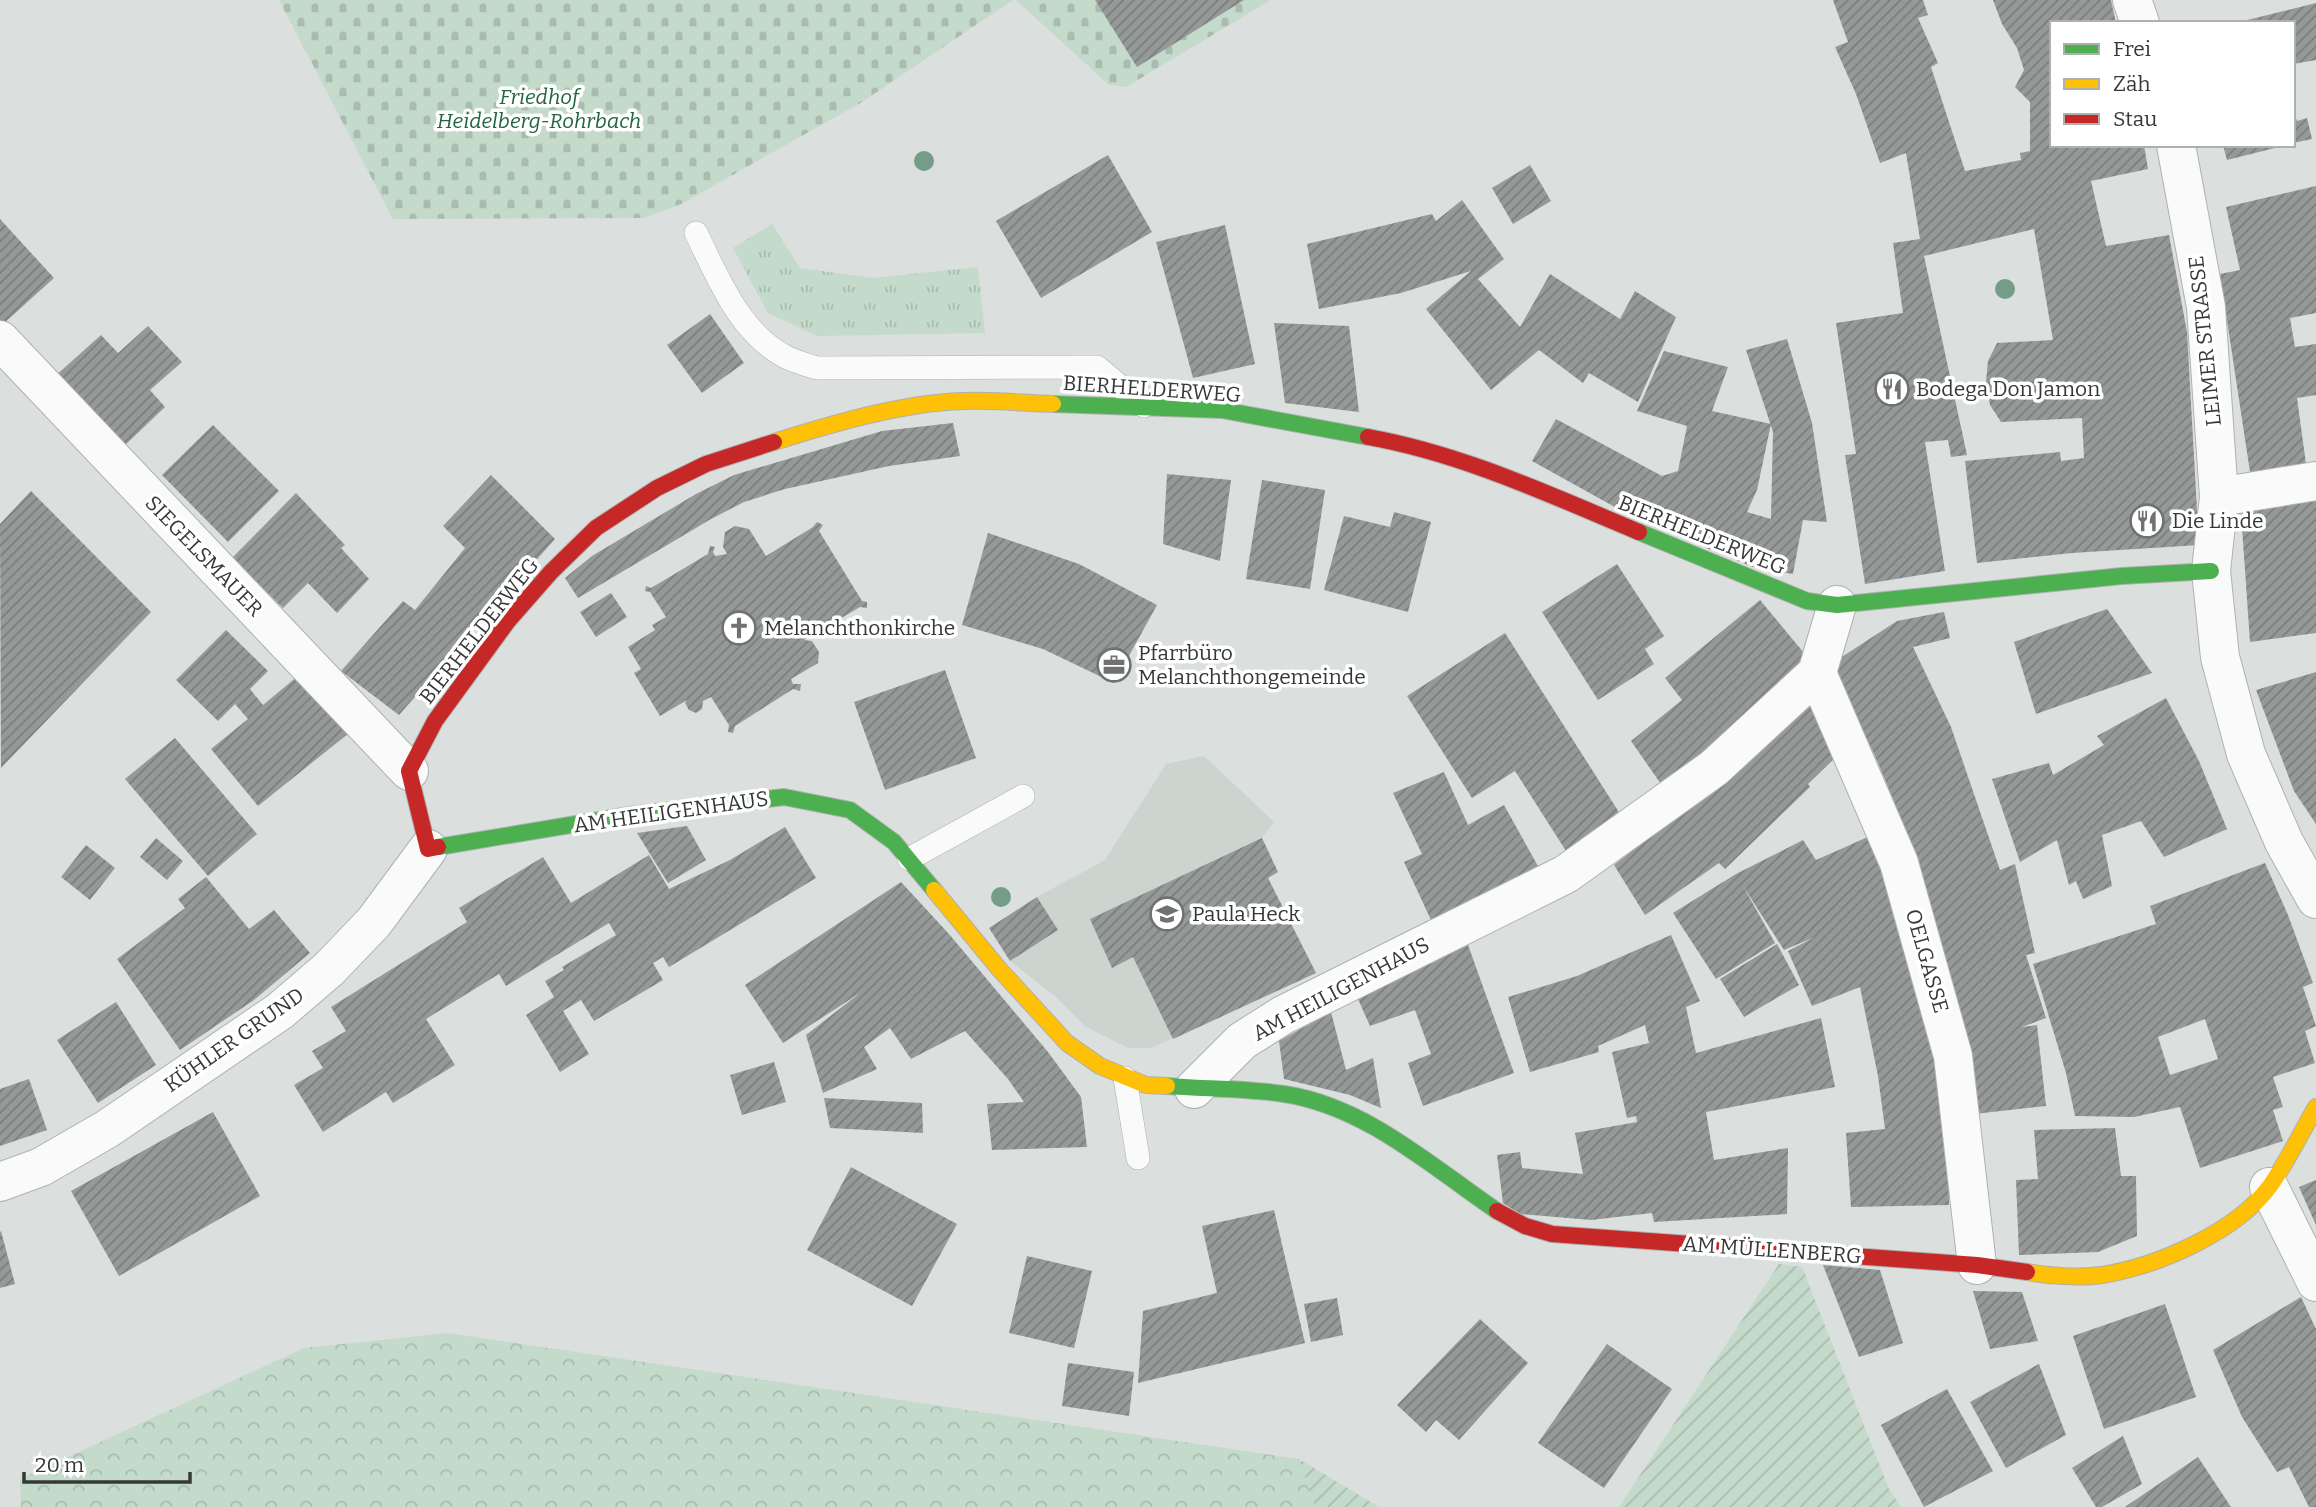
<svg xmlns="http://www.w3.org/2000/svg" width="2316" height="1507" viewBox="0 0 2316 1507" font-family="Bitter,serif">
<defs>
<pattern id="grass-tufts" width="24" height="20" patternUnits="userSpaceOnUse" patternTransform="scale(1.75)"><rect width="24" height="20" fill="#c4dacb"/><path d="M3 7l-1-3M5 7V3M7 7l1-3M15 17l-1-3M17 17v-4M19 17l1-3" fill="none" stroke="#a9bcaf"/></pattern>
<pattern id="forest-crowns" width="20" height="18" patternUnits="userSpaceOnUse" patternTransform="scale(1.75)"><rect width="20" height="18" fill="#c4dacb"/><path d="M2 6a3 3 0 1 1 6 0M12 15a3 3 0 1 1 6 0" fill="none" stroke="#a9bcaf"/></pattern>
<pattern id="cemetery-stones" width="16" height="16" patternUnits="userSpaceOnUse" patternTransform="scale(1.75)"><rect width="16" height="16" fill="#c4dacb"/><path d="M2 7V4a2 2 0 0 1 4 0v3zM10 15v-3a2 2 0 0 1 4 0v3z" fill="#a9bcaf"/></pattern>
<pattern id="garden-furrows" width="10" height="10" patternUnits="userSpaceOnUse" patternTransform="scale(1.75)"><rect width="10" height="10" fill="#c4dacb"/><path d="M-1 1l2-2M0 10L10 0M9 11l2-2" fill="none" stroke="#a9bcaf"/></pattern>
<pattern id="building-hatch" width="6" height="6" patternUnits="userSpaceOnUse" patternTransform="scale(1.75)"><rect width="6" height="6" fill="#959997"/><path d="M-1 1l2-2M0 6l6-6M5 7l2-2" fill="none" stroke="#7a7e7c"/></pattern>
</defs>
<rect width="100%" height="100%" fill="#dbdfdd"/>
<!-- built -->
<path fill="#cbd4ce" d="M1204,756L1274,822L1262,838L1278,872L1268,878L1316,973L1151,1048H1128L1086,1027L1056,997L1010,961L1058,930L1037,897L1105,860L1166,764Z"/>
<!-- grass -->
<path fill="url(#grass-tufts)" d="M772,224L800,268L872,278L978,267L985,333L817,336L768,313L733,248Z"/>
<!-- forest -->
<path fill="url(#forest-crowns)" d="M448,1333L1299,1459L1315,1507H21L20,1479L304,1348Z"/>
<!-- cemetery -->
<path fill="url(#cemetery-stones)" d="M279,0H1013L862,102L681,204L644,218L393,219Z
M1016,0H1268L1269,1L1126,87L1109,85Z"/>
<!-- garden -->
<path fill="url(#garden-furrows)" d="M1779,1264L1802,1267L1889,1489L1901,1507H1619Z
M1299,1459L1379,1507H1315Z"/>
<!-- building -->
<path fill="url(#building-hatch)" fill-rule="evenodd" d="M1095,0H1244L1137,67Z
M1833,0H1923L1928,15L1918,18L1938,63L1931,67L1965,171L2021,160L2020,153L2030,151V102L2015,87L2024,70L2017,48L2002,24L1993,0H2111L2116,23H2052V145H2144L2148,169L2091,181L2106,246L2169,235L2187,332L2199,545L2072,553L1977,563L1965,461L2060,452L2061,461L2084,458L2082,418L2001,422L1990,405L1986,382L1988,361L1997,343L2053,340L2034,229L1924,256L1967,455L1951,457L1948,440L1925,442L1945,571L1865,584L1845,455L1856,454L1836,323L1903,313L1893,243L1920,239L1906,153L1880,163L1856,94L1835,47L1848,42Z
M2316,3V60L2293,64V23H2235Z
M2293,110L2297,121L2307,118L2312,139L2293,143Z
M2223,145H2283V146L2227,160Z
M1108,155L1152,232L1041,298L996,221Z
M1530,165L1551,201L1513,224L1492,188Z
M2316,186V313L2290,318L2295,347L2316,344V395L2297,398L2306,464L2250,472L2220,274L2240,270L2226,207Z
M1462,200L1504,259L1478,279L1520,327L1550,274L1620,319L1635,291L1676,317L1638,402L1589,373L1583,383L1539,350L1491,390L1426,309L1471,271L1401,293L1319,309L1307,244L1432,214L1436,221Z
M0,219L54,278L2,325L0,323Z
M1225,225L1255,364L1193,378L1156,242Z
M710,314L744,363L702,393L667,345Z
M1274,323L1349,326L1359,412L1285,403Z
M148,326L182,362L150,390L165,407L120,450L53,378L101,335L118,353Z
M1787,339L1812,423L1827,522L1803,520L1793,574L1753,567L1640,521L1532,461L1556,419L1662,476L1678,471L1687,426L1637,411L1664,351L1728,367L1712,411L1771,424L1757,490L1747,512L1771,519L1773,432L1746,350Z
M953,423L960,456L889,466L785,489L744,502L711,519L578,598L565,578L592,556L696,494L734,475L882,431Z
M213,425L279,491L228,542L162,475Z
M1167,474L1231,480L1220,561L1163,544Z
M491,475L555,539L399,715L341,671L403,601L415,610L465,548L443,526Z
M1262,480L1325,490L1310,589L1246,579Z
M31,491L151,612L1,768L0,524Z
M296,493L345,545L341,548L369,579L337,613L308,583L283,608L232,558Z
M2316,501V633L2250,642L2241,513Z
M1394,512L1431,522L1408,612L1324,590L1344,516L1390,527Z
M817,522L823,525L819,531L862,601L867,602V608L860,607L804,640L812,641L819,652L818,663L791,679L793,684H801L800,691L793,689L735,726L733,733L728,732L729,725L711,697L703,701L702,709L696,713L689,710L685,703L687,700L660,716L634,673L641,669L628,647L655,630L652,625L666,617L650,592L645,591L646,586L651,588L708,554L710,546L715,547L713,552L715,556L727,554L723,547L725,532L735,526L749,529L766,556L813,527Z
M988,533L1079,564L1157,605L1114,683L1043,649L962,625Z
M1617,564L1664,636L1645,649L1654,664L1598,700L1542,612Z
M611,593L627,617L596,637L580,612Z
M1760,600L1809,659L1663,787L1631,741L1682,700L1665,678Z
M2107,609L2152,673L2036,714L2014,642Z
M1944,612L1950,638L1913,647L1951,727L2000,870L2015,864L2035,953L2026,955L2046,1018L2022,1027L2037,1025L2046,1106L1974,1114L1908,835L1875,756L1831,664L1897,621Z
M226,630L268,671L250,689L263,705L299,675L349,733L258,806L211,749L248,719L235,704L218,721L176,680Z
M1505,633L1622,817L1566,851L1515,771L1472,798L1407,696Z
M945,670L976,758L885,790L854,702Z
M2316,672V824L2294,791L2256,690Z
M2166,698L2199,761L2227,829L2164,857L2141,821L2102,835L2112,886L2083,899L2076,881L2069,885L2057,840L2020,862L1992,779L2049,763L2053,775L2104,745L2097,736Z
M1807,699L1837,756L1808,784L1810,787L1725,869L1719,863L1645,915L1614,865L1675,817Z
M175,738L257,834L208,876L125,779Z
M1444,772L1468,825L1504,805L1539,868L1431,920L1404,862L1422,854L1393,793Z
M687,826L706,860L668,883L637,833Z
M785,827L816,878L669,967L663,957L653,963L663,980L594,1021L581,1000L563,1011L589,1054L560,1072L526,1015L554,997L545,981L564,970L562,967L616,935L609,923L506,986L499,974L426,1019L455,1065L393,1103L386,1092L323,1132L294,1085L323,1068L312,1051L346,1031L331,1007L467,922L459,908L543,857L571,903L649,855L669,889L730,860Z
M1870,836L1895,899L1940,1068L1948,1127L1949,1205L1851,1207L1846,1133L1885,1129L1878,1076L1860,987L1812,1006L1788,951L1815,937L1784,950L1743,886L1775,943L1716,979L1673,913L1736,874L1803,840L1816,860Z
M156,838L183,861L167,880L140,857Z
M1262,838L1278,872L1268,878L1316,973L1173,1039L1133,957L1112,968L1090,919Z
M86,845L115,868L90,900L61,877Z
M2265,863L2288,915L2313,983L2303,987L2316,1026L2305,1031L2315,1063L2273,1077L2283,1107L2273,1110L2283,1141L2200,1168L2180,1107L2134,1117L2075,1116L2066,1073L2033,964L2156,924L2150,906ZM2205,1019L2218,1059L2170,1075L2158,1037Z
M206,877L249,929L274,910L310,953L254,1000L180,1050L117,959L185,908L178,899Z
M901,882L949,934L1048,1052L1081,1097L1087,1147L992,1150L987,1104L1024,1102L1008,1079L965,1031L911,1059L890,1028L864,1047L877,1069L823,1093L806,1035L860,993L783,1043L745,985Z
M1037,897L1058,930L1010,961L989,928Z
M1671,935L1700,1001L1686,1007L1696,1053L1821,1018L1835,1087L1706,1112L1714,1160L1788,1148L1787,1214L1654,1222L1652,1213L1591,1220L1520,1214L1503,1203L1497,1155L1520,1152L1522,1168L1583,1174L1575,1133L1637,1122L1636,1116L1627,1118L1612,1052L1649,1043L1645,1025L1598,1046L1599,1052L1530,1072L1508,997L1577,976Z
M1777,944L1799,985L1744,1017L1720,979Z
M1468,945L1514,1073L1423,1106L1408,1063L1431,1054L1415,1010L1370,1026L1358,999Z
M116,1002L156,1065L98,1103L57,1040Z
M1331,1012L1346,1070L1373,1058L1381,1108L1350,1095L1284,1079L1279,1041Z
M774,1062L786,1102L742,1115L730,1075Z
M29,1079L47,1130L0,1146V1089Z
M824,1098L922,1103L923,1133L830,1128Z
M213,1112L260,1196L119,1276L71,1191Z
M2115,1128L2121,1176H2136L2137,1236L2098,1252L2019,1255L2016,1180L2038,1179L2034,1130Z
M851,1167L957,1224L912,1306L807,1250Z
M2316,1180V1225L2299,1187Z
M1274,1210L1305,1343L1138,1383L1143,1311L1217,1293L1202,1226Z
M1,1231L15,1284L0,1288V1232Z
M1027,1256L1092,1271L1074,1348L1009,1333Z
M1823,1265L1880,1270L1903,1343L1859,1357Z
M1973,1291L2022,1292L2038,1341L1990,1349Z
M2301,1297L2316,1329V1507H2309L2289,1467L2277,1472L2242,1417L2213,1350Z
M1337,1298L1343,1335L1311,1342L1304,1304Z
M2165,1304L2196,1397L2104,1429L2073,1336Z
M1480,1319L1528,1363L1459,1440L1436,1420L1426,1432L1397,1405Z
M1607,1344L1672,1389L1604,1488L1538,1443Z
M1068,1363L1134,1372L1129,1416L1062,1406Z
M2039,1364L2066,1435L2006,1468L1970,1402Z
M1947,1389L1993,1471L1924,1507L1881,1425Z
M2123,1436L2142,1484L2102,1507H2096L2072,1468Z
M2198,1457L2231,1507H2125Z"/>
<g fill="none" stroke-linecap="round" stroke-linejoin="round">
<defs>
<path id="lane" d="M696,233C718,277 739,333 786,357C796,362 807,365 817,368L1097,367L1144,406
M909,859L1023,796
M1125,1078L1138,1158"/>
<path id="street" d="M2132,0L2140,23
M2176,145L2206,307L2219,497L2211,571L2220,657L2246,754L2284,842L2316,899
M0,340L409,771
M2219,497L2316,481
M1817,673L1899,863L1953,1056L1977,1265
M1194,1089L1242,1041L1283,1015L1566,874L1714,768L1817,673L1837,605
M0,1182L41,1167L107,1129L280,1011L329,969L374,922L428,849
M2269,1187L2316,1282"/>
<path id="fast" d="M1053,404L1222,410L1368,437
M1639,532L1807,601L1837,605L2122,576L2211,571
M438,847L630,815L784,797L850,810L894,842L934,890
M1167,1086C1205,1089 1246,1088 1284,1094C1365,1106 1431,1166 1497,1211"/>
<path id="slow" d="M774,442C831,424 902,403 962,401C992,400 1023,403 1053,404
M934,890L1000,970L1067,1043L1100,1066L1146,1085L1167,1086
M2027,1272C2048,1276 2081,1278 2102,1275C2158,1266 2236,1232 2270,1186C2287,1162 2301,1133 2316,1107"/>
<path id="jam" d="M1368,437C1463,454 1550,495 1639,532
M438,847L428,849L409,771L435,721L508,621L551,572L596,528L657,488L706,464L774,442
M1497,1211L1525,1226L1552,1234L1977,1265L2027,1272"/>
</defs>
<!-- lane casing -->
<use href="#lane" stroke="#aeb1b0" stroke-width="24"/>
<!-- street casing -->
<use href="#street" stroke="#aeb1b0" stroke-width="40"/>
<!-- fast casing -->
<use href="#fast" stroke="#aeb1b0" stroke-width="18"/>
<!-- slow casing -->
<use href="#slow" stroke="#aeb1b0" stroke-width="18"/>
<!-- jam casing -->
<use href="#jam" stroke="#aeb1b0" stroke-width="18"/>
<!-- lane -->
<use href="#lane" stroke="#fafafa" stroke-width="23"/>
<!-- street -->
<use href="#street" stroke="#fafafa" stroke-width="38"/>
<!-- fast -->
<use href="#fast" stroke="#4caf50" stroke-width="16"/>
<!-- slow -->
<use href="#slow" stroke="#ffc107" stroke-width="16"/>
<!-- jam -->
<use href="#jam" stroke="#c62828" stroke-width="16"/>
</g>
<!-- trees -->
<g fill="#759c87">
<circle cx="924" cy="161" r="10"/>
<circle cx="2005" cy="289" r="10"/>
<circle cx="1001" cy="897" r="10"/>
</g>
<!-- icons -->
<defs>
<symbol id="restaurant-ring" viewBox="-11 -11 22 22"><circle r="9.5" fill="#fff" stroke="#6f7270" stroke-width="1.5"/><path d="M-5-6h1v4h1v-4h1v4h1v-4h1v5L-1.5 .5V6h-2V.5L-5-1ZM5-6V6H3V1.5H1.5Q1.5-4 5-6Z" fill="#6f7270"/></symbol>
<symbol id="church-ring" viewBox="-11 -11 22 22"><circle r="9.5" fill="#fff" stroke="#6f7270" stroke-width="1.5"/><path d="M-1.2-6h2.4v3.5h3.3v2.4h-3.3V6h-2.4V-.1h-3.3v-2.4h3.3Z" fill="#6f7270"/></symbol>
<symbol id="office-ring" viewBox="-11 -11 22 22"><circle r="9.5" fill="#fff" stroke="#6f7270" stroke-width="1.5"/><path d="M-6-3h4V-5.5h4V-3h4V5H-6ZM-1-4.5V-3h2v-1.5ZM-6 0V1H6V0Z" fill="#6f7270"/></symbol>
<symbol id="school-ring" viewBox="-11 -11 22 22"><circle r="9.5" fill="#fff" stroke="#6f7270" stroke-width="1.5"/><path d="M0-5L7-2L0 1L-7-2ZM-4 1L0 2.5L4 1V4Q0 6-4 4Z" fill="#6f7270"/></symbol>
</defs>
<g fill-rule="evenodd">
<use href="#restaurant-ring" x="1873" y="370" width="38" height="38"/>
<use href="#restaurant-ring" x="2128" y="502" width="38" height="38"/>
<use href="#church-ring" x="720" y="609" width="38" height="38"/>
<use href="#office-ring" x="1095" y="646" width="38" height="38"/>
<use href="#school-ring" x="1148" y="895" width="38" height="38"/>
</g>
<g text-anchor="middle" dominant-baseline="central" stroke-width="7" stroke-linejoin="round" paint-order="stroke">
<!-- park labels -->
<g font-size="21" font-style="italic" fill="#226641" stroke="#fff">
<text x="539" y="97">Friedhof<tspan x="539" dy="24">Heidelberg-Rohrbach</tspan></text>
</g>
<!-- street labels -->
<g font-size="21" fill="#353836" stroke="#fff">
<text transform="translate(2205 341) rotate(-96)">LEIMER STRASSE</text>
<text transform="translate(1152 389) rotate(4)">BIERHELDERWEG</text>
<text transform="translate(1702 535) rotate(22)">BIERHELDERWEG</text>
<text transform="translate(204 556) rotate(46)">SIEGELSMAUER</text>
<text transform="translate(479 631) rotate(-52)">BIERHELDERWEG</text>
<text transform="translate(671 812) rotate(-8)">AM HEILIGENHAUS</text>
<text transform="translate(1927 961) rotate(74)">OELGASSE</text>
<text transform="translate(1341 989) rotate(-28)">AM HEILIGENHAUS</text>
<text transform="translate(234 1040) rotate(-35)">KÜHLER GRUND</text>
<text transform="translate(1772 1250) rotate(4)">AM MÜLLENBERG</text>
</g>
<!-- poi labels -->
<g font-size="21" fill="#353836" stroke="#fff" text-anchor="start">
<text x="1916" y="389">Bodega Don Jamon</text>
<text x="2172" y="521">Die Linde</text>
<text x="764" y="628">Melanchthonkirche</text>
<text x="1138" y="653">Pfarrbüro<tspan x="1138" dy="24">Melanchthongemeinde</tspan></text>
<text x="1192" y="914">Paula Heck</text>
</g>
</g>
<!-- legend -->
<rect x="2050" y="21" width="245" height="126" fill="#ffffff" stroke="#aeafaf" stroke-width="2"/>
<rect x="2064" y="44" width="35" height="10" fill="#4caf50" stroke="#aeafaf" stroke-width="2"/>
<text x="2113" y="56" font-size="21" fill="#353836">Frei</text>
<rect x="2064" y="79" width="35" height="10" fill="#ffc107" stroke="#aeafaf" stroke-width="2"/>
<text x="2113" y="91" font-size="21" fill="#353836">Zäh</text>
<rect x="2064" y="114" width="35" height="10" fill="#c62828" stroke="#aeafaf" stroke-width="2"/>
<text x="2113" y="126" font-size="21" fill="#353836">Stau</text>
<!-- scale -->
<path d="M24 1472v10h166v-10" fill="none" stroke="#353836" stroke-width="3.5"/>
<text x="35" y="1472" font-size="21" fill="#353836" stroke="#ffffff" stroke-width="5" paint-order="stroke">20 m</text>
</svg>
